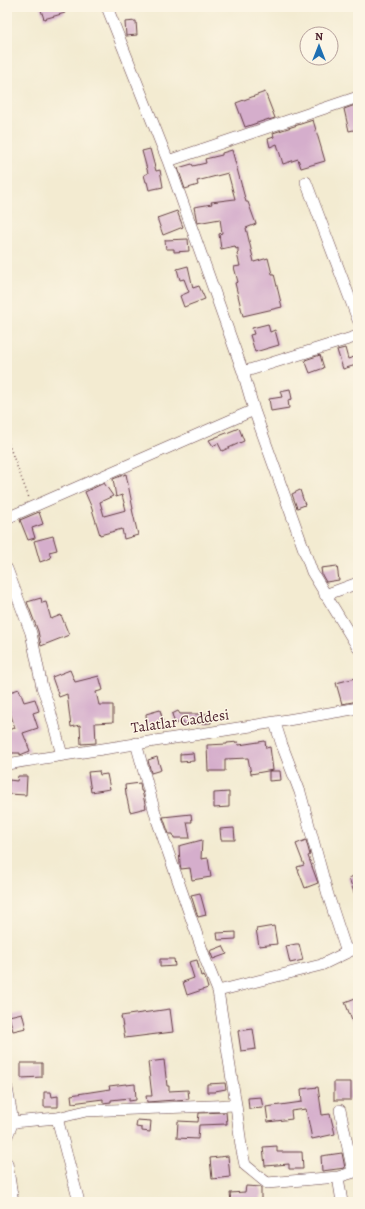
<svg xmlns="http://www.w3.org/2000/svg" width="365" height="1209" viewBox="0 0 365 1209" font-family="Alegreya,serif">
<rect width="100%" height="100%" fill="#fcf5e5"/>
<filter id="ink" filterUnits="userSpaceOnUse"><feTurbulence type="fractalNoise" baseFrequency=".025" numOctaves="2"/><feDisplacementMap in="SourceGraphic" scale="8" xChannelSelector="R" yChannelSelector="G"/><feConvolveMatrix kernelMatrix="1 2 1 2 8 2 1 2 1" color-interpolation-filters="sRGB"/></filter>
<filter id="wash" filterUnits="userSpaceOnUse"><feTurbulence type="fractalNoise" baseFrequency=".012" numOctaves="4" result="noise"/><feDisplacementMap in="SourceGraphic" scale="16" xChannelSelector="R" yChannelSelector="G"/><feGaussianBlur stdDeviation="0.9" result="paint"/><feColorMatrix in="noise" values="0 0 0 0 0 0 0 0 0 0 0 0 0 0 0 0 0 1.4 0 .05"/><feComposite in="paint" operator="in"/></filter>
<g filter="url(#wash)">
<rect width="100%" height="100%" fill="#f3ebd1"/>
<g id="blocks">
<!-- building -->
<path fill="#d5aecc" d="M40,7H63L65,13L44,19Z
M136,21L137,35L126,36L125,22Z
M265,92L275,118L269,120V119L245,127L236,103Z
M358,104V129L349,131L344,109Z
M313,120L325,161L301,168L298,159L283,164L277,144L270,147L268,139L274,137L273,133Z
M150,149L156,171L160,170L163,187L149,190L147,182H146L144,175L148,173L142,151Z
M232,150L246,202H248L256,224L246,228L254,262L268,258L272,274H274L282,307L243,316L235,283L238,282L234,267L240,266L237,254L238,253V248L236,249L235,246L221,249L219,234L222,233L220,219L197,223L194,207L212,204L211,202L235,199L228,173L197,181L198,185L185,189L178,168L192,164L193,166L206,163L205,159L222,155V153Z
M177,211L183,227L163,235L157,218Z
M188,239L189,251L174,252V249H166L165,240Z
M188,266L193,288L199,286L205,299L184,307L180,296L189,292L184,279L180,280L177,269Z
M268,324L270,332L275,330L279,345L255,352L250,335L254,334L252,328Z
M345,348L348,359L354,357L356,365L343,369L337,350Z
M320,355L324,368L310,373L305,360Z
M290,389L292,399L288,400L289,408L271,411L269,399L282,397L280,391Z
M239,428L244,441L222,451L218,443L213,446L209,440Z
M126,474L133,509H132L138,535L124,539L122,529L100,535L91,506L85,492L104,483L113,496L100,502L104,516L126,510L122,495L116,497L113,479Z
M300,490L305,505L297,508L292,494Z
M39,512L43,524L32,528L35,538L28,540L20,520Z
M53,536L57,550L49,552L51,558L40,562L34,541Z
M337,566L339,580L326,582L322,575L321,568Z
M41,598L42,603L46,602L51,619L61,615L69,635L41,646L38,631L27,602Z
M70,670L75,682L99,676L103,690L96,692L99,705H113V722L95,723L96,743L81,744L80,725L71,727L67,694L59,697L52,677Z
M356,678L358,685V701L342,704L336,683Z
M19,689L24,702L35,699L39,711L33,713L38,728L23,733L30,751L20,755V753H7V730L15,728L7,703V693Z
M160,710L163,721L155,723V727L147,728L146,714Z
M178,711L180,714H211V723L184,724L183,721L175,724L172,714Z
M265,741L266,748L270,747L273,770L251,774L248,758L225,759V771H208L207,745L227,744V743L238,742L239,745Z
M193,753L194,761L180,762V754Z
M157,757L161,770L151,773L148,760Z
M99,771L100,775L107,774L110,789L91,792L88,772Z
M269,771H280L281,780L269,781Z
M18,776H27L26,795L8,794L9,780L17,781Z
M140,783L141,791H142L146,808L130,812L126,794L125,785Z
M229,792V807L214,808V793Z
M191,814L192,822H187L190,838H174L173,834H169L163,817Z
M234,828L235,840H221L220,829Z
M202,840L201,859L208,858L211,877L192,880L190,868L181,869L180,864L179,846Z
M306,840L310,855L308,856L318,883L305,888L297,867L304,865L296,844Z
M358,874V901H357L349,878Z
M200,893L206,915L198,917L191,895Z
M274,926L277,944L259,946L256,929Z
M236,932V939L218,940L217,933Z
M296,944H299L303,960L290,963L286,946Z
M223,946L227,954L213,959L210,951Z
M160,959H174L175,966L160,967Z
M197,960L201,976L204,975L208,988L187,995L183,982L194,978L189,962Z
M358,997V1034H357L345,1002Z
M170,1009L173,1032L125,1038L121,1016Z
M22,1013L26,1028L13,1031L9,1016Z
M253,1029L256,1049L241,1051L238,1031Z
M164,1060L167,1086H169V1091L188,1090L189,1099L147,1102L146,1096H152L148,1062Z
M21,1063H42V1077L21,1078Z
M334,1082H351V1100H334Z
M225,1083L226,1089L215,1091V1092H207V1084Z
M126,1084V1085L135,1084L136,1100L129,1101V1098L111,1100V1102L103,1103V1099L72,1103L71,1095L110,1089L109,1086Z
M318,1087L322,1115L330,1114L335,1134L312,1139L306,1109L291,1111L292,1119L268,1122L266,1107L302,1102L301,1089Z
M44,1092H51L52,1097L58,1096V1107H44Z
M261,1097L263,1108L249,1109L248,1098Z
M226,1112L227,1124L199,1125L198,1139L177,1138L178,1121L198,1122L199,1113Z
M137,1120L151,1121L150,1132L142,1131V1128L136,1127Z
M277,1146V1152H302L303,1169H289V1164L265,1166L263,1147Z
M342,1153L345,1168L322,1171L321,1156Z
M228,1156L230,1177L212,1179L210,1158Z
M246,1186L261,1187V1202H231L230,1193L245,1192Z"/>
</g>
</g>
<g filter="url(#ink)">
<use href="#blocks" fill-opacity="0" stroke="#633e44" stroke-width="1"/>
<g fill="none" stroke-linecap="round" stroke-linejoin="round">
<defs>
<path id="minor" d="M107,7L168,161L243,372L254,410L312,572L358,648
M168,161L358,97
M306,182L358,320
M243,372L358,336
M7,518L254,410
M7,569L31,633L42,687L48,703L62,755
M325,595L358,583
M275,723L282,745L300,792L328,895L347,953
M136,743L157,820L206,961L218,991L236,1105L241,1146L245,1165L267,1183L338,1177L358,1171
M7,764C124,745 241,729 358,708
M218,991L321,965L358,947
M7,1088L13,1122L57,1118L86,1111L236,1105
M340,1110L353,1172
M57,1118L79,1202
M7,1136L13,1122
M7,1163L13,1202
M338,1177L342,1202"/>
</defs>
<!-- minor casing -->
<use href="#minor" stroke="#633e44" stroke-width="12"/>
<!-- path -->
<path stroke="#633e44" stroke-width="1.5" stroke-dasharray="1 3" stroke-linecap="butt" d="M7,440L29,498"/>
<!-- minor -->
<use href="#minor" stroke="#fff" stroke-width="11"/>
</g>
</g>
<g text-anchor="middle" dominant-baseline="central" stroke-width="3" stroke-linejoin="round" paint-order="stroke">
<!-- street labels -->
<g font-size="15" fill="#4a1f2b" stroke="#fcf5e5">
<text transform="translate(180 721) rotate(-8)">Talatlar Caddesi</text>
</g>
</g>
<!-- margin -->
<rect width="365" height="1209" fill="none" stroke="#fcf5e5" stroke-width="24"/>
<!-- north arrow -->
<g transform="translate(319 46)"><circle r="19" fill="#fcf5e5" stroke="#b59f9b"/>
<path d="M0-3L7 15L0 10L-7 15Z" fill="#1f6fb2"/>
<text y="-6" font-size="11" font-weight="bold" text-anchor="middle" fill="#4a1f2b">N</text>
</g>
</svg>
